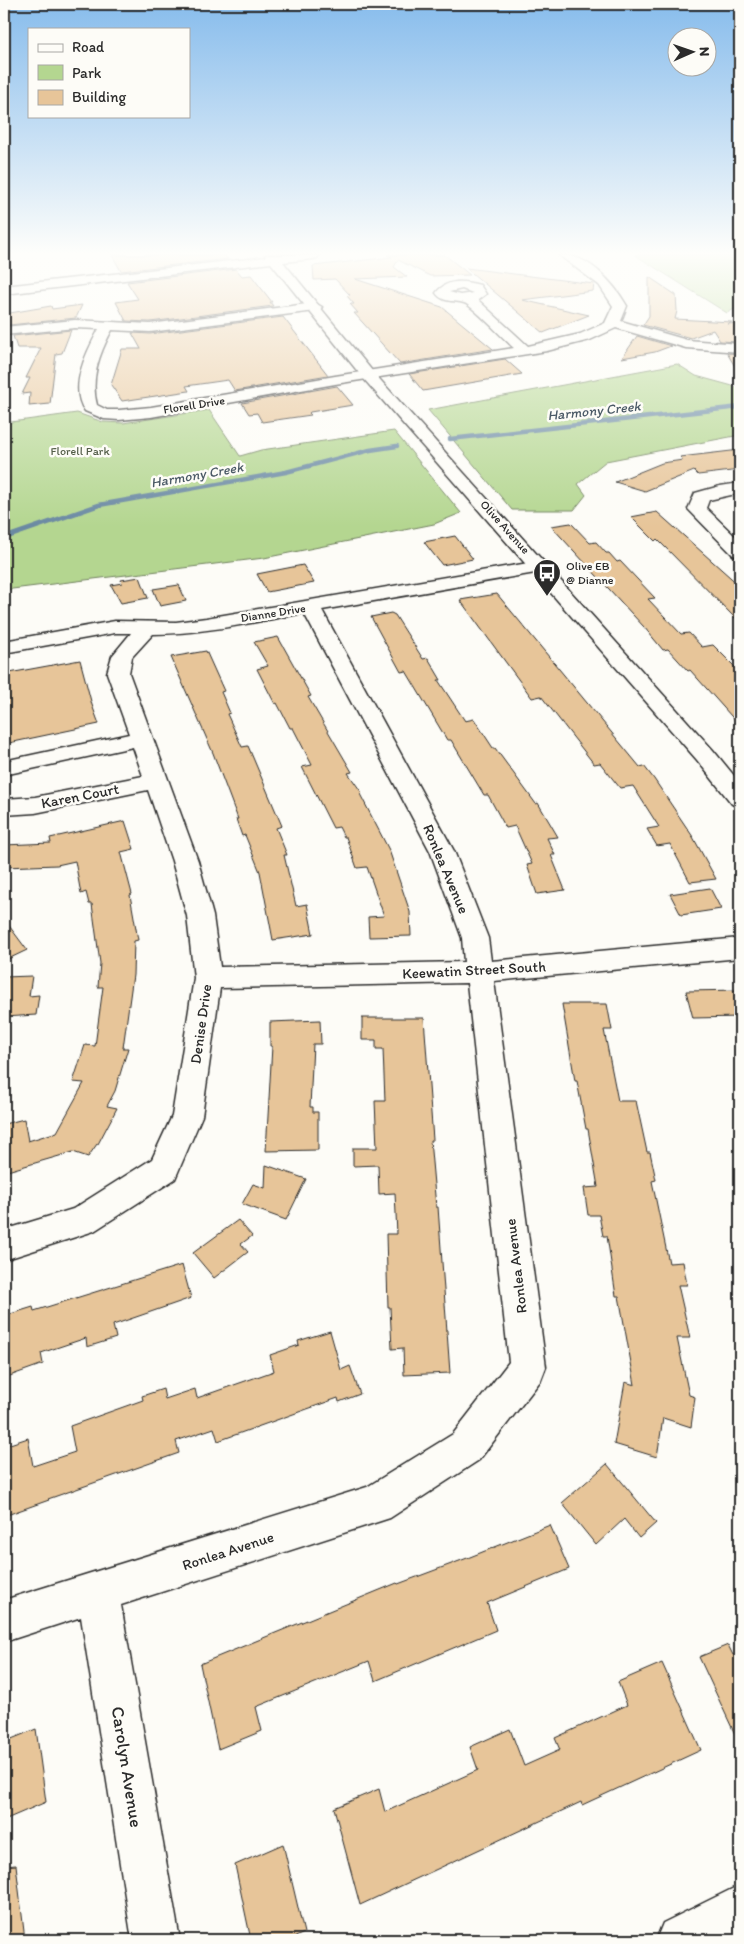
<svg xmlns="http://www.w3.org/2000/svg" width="744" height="1944" viewBox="0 0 744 1944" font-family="Itim,sans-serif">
<rect width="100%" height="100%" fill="#fdfcf7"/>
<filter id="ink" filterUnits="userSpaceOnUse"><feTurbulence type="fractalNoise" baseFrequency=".02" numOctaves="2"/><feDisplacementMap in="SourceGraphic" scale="10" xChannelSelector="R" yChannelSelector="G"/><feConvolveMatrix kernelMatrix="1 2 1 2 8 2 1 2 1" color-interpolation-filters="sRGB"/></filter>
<g filter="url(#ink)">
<!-- green -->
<path fill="#b4d690" stroke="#70805e" d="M635,255H740V306L727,313Z
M677,364L696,376L740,388V435L606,461L578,484L586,495L574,510H512L428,410Z
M209,410L240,456L261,450L394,431L461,513L434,524L264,558L4,590V423L77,413L103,422L123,423Z"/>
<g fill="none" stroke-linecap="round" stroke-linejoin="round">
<!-- stream -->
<path stroke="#6b89a2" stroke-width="4.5" d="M450,439L740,407
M4,538L99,505L286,472L370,450L397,446"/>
</g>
<!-- building -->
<path fill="#e7c599" stroke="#2b2b2b" d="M112,255H224L228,259L121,271Z
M387,255H445L470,275L430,276L398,260L394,267L407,277L355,279L442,307L493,349L400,364L354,313H358L350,304H354L347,296L350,295L335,279L314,280L313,266L392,257Z
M466,268L594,284L593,291L522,300L589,315L543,333Z
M236,269L242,276L251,275L272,302H270L273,306L150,322L126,321L116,302L138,299L127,282Z
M649,277L676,295L677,311L675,319L732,322L728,324L740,323V342L720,341L713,330L691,338L643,325L649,316Z
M82,305L76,318L9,325L4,314L51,306L52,309Z
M283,317L328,375L235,391L228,380L186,386L189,391L122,401L111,385L122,349H141L132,333L150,334Z
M71,330L62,353L56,354L50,404L29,406L30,393L22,394L30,378H26L41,348H17L13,336Z
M637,336L671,346L655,352L622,358Z
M727,353L740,354V375Z
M505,359L522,374L423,391L409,374Z
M337,386L353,405L310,412L309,413L311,415L262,422L257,413L249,414L242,403Z
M740,450V470L698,475L694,471L645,491L615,482L662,463L683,460L680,457Z
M657,512L740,586V623L657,539L655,541L631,517Z
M571,523L590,543L596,542L606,553H609L617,562L620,561L655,598L648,599L681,634L689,633L702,647L713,645L740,672V726L690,670L688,671L668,649L663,650L644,627L551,526Z
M455,536L473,559L442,565L424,542Z
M303,565L314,583L267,592L257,574Z
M140,577L148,598L121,603L111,585L122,583L121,580Z
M179,585L186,601L160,606L153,589Z
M497,594L640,767L644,766L654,779L693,837L716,879L690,882L670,844L657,846L647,829L659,827L633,786L620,788L600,763L594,764L541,696L532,698L460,600Z
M391,613L395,615L423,659L428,658L441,680H438L465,721L474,719L493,748H495L536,804L538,803L558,837L547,838L555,855H551L565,890L537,894L527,865L532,864L515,826L506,828L488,795H484L451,740H447L406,671L401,672L371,617Z
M278,637L311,696L308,697L352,772L348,773L362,793L360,794L389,850L410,912L411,936L369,937L368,917L384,916L367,867L357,868L346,837H344L339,827L333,828L302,767L312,765L293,728H290L277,703L275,704L257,669L268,666L254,642Z
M206,651L224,691L221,692L230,713L227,714L242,747L248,746L282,826L276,828L287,855H284L296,906L307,904L313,934L273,940L260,872L245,835L242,836L236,819H238L213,753L171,657Z
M80,660L92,705L99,724L4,744V674Z
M125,821L134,849L121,852L132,894L130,895L138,940L134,941L133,975L123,1048H128L115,1091L107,1106L117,1108L98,1144H97L88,1157L73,1152L4,1172V1124L24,1119L28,1141L57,1132L84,1083L73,1082L85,1045L95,1046L103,987H98L100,963L92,904H89L86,892L81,894L75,861L57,865L4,867V845L51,843L50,838Z
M710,888L721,909L681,915L670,894Z
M4,919L27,950L4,961Z
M32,976L29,996L39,995L36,1015L4,1017V977Z
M740,990V1017L693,1018L686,991Z
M562,1004H607L612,1030H604L618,1101H636L647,1152H650L656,1180L652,1181L669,1263L683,1262L687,1285H678L690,1338H677L689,1395L695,1397L691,1427L663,1418L657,1457L614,1444L625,1382L635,1385L619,1296H616L607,1236H603L599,1215H588L584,1188L598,1187L588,1129H586L577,1081H575Z
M362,1018H424L433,1140H430L436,1207H438L450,1373L404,1375L403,1348L392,1349L390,1307H388L386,1234H397L395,1193L379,1194L378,1165L353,1166V1148H377L375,1101H385L383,1049H376V1040H362Z
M320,1020L321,1044H313L310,1107H313V1112H318V1150L266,1151L272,1046H270V1022Z
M266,1165L306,1179L286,1220L242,1204L253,1184L265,1188Z
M238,1220L252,1236L241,1244L248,1252L214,1278L193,1253Z
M182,1265L191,1298L113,1325L116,1338L87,1347L86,1338L41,1353L43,1364L4,1378V1316L33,1307L34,1311Z
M330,1331L341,1370L350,1366L360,1394L339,1402L338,1398L218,1441L214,1428L176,1441L179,1453L48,1499L49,1500L4,1516V1446L28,1438L33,1466L75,1452L70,1426L143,1400L142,1396L163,1389L165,1399L195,1389L197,1398L274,1371L270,1355L299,1345L298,1341Z
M607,1464L656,1523L639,1538L624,1519L596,1545L562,1503Z
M550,1525L569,1569L487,1603L496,1630L375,1681L369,1661L256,1707L262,1731L218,1749L200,1664L397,1583L398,1584L470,1557Z
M728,1645L733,1655L740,1652V1745L699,1657Z
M662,1663L701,1750L582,1805L581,1802L360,1905L334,1808L379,1789L385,1812L478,1770L470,1747L510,1729L524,1766L560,1750L555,1738L627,1705L618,1682Z
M36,1729L46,1802L4,1820V1742Z
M283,1844L304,1933L289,1940H251L235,1865Z
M16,1865L25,1940H4V1866Z"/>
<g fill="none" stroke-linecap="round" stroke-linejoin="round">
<defs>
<path id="minor" d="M559,255C587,253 614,283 627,306L621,321L687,340L740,344V352L686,348L616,328L590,340L547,351L335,384L151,417L119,420L104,419L85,411C68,388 87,351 99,329L75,328L4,335V327L75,320L150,324L315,303L322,307L315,311L150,332L112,330C99,354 90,379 97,405L107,410H119L151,407L335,376L514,348C506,341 471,304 464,303C454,300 443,303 436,293C447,278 464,281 480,285L486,294L478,300L528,346L580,334L605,323L613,306L599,285ZM462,289L473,293L460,295L449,292Z
M740,483V493L709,500L706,508L740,541V557L733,555L688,509L695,493L720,486Z
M540,561L547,563L549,567L547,571L322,610L454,851L488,938L491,961L740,938V958L494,981L546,1367L541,1380L479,1460L390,1518L121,1605L180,1940H132L81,1617L4,1642V1600L367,1487L453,1434L509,1362L467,983L220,988L202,1116L175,1179L94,1231L4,1260V1230L73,1209L152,1159L172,1116L194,978L187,916L172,861L148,790L35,813L4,815V799L35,797L143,776L133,747L4,775V761L129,734L107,673L112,656L131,633H115L4,653V641L115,621L176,622L206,618ZM304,613L430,851L462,938L464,962L220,967L213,916L198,861L129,673L132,657L153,634C203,634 254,622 304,613Z
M740,1885V1935L729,1940H656L663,1923Z"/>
<path id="major" d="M265,255H319L317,258L313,259L283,262L373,372L713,750L740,783V807L732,804L697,760L363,378L271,263L4,294V286L266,257Z"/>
</defs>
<!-- minor casing -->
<use href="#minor" stroke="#2b2b2b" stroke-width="3"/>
<!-- major casing -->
<use href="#major" stroke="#2b2b2b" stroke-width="3"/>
<!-- minor -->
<use href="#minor" fill="#fdfcf7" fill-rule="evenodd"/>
<!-- major -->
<use href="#major" fill="#fdfcf7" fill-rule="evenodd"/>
</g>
</g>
<!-- sky -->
<linearGradient id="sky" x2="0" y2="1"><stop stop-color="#87bcec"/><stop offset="0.48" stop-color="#fefefb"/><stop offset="1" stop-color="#fefefb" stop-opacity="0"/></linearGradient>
<rect width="744" height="527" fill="url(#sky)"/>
<!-- icons -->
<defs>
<symbol id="bus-pin" viewBox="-11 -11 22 30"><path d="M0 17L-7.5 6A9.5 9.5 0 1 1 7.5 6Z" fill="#2b2b2b" stroke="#fdfcf7"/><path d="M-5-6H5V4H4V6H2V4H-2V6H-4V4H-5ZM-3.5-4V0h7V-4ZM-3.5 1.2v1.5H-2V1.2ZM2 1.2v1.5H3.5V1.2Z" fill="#fff"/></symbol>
</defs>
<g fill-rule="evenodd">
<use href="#bus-pin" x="531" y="557" width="32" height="43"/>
</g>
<g text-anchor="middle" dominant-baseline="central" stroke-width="5" stroke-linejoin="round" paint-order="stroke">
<!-- far-street labels -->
<g font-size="12" fill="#2b2b2b" stroke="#fdfcf7">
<text transform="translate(194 405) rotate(-9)">Florell Drive</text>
<text transform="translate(505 527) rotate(48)">Olive Avenue</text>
<text transform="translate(273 613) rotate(-9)">Dianne Drive</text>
</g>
<!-- far-park labels -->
<g font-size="12" fill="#545e49" stroke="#fdfcf7">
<text x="80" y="451">Florell Park</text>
</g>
<!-- far-poi labels -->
<g font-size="12" fill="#2b2b2b" stroke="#fdfcf7" text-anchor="start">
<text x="566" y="566">Olive EB<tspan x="566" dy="14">@ Dianne</tspan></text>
</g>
<!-- far-water labels -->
<g font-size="14" font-style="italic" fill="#4b5a66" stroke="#fdfcf7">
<text transform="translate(594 411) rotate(-6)">Harmony Creek</text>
<text transform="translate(197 475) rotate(-10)">Harmony Creek</text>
</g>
<!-- street labels -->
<g font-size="15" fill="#2b2b2b" stroke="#fdfcf7">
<text transform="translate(80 796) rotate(-11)">Karen Court</text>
<text transform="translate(446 869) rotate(67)">Ronlea Avenue</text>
<text transform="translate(474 970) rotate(-3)">Keewatin Street South</text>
<text transform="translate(201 1024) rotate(-82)">Denise Drive</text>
<text transform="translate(516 1266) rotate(-97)">Ronlea Avenue</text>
<text transform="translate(228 1551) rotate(-18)">Ronlea Avenue</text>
</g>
<!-- near-street labels -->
<g font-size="18" fill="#2b2b2b" stroke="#fdfcf7">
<text transform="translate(127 1767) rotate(81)">Carolyn Avenue</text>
</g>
</g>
<!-- margin -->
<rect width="744" height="1944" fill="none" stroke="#fdfcf7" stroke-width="20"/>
<rect x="10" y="10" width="724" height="1924" fill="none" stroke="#2b2b2b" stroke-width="2" filter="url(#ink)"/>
<!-- legend -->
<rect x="28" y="28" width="162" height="90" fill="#fdfcf7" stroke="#a9a8a5"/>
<rect x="38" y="44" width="25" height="8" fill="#fdfcf7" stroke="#a9a8a5"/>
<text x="72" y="52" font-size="15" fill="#2b2b2b">Road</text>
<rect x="38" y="65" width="25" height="15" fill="#b4d690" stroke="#a9a8a5"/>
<text x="72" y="78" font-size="15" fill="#2b2b2b">Park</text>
<rect x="38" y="90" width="25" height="15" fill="#e7c599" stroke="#a9a8a5"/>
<text x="72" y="102" font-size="15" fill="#2b2b2b">Building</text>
<!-- north arrow -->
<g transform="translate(692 52) rotate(88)"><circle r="24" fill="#fdfcf7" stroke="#a9a8a5"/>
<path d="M0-4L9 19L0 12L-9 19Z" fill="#2b2b2b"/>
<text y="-8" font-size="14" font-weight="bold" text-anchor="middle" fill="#2b2b2b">N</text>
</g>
</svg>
